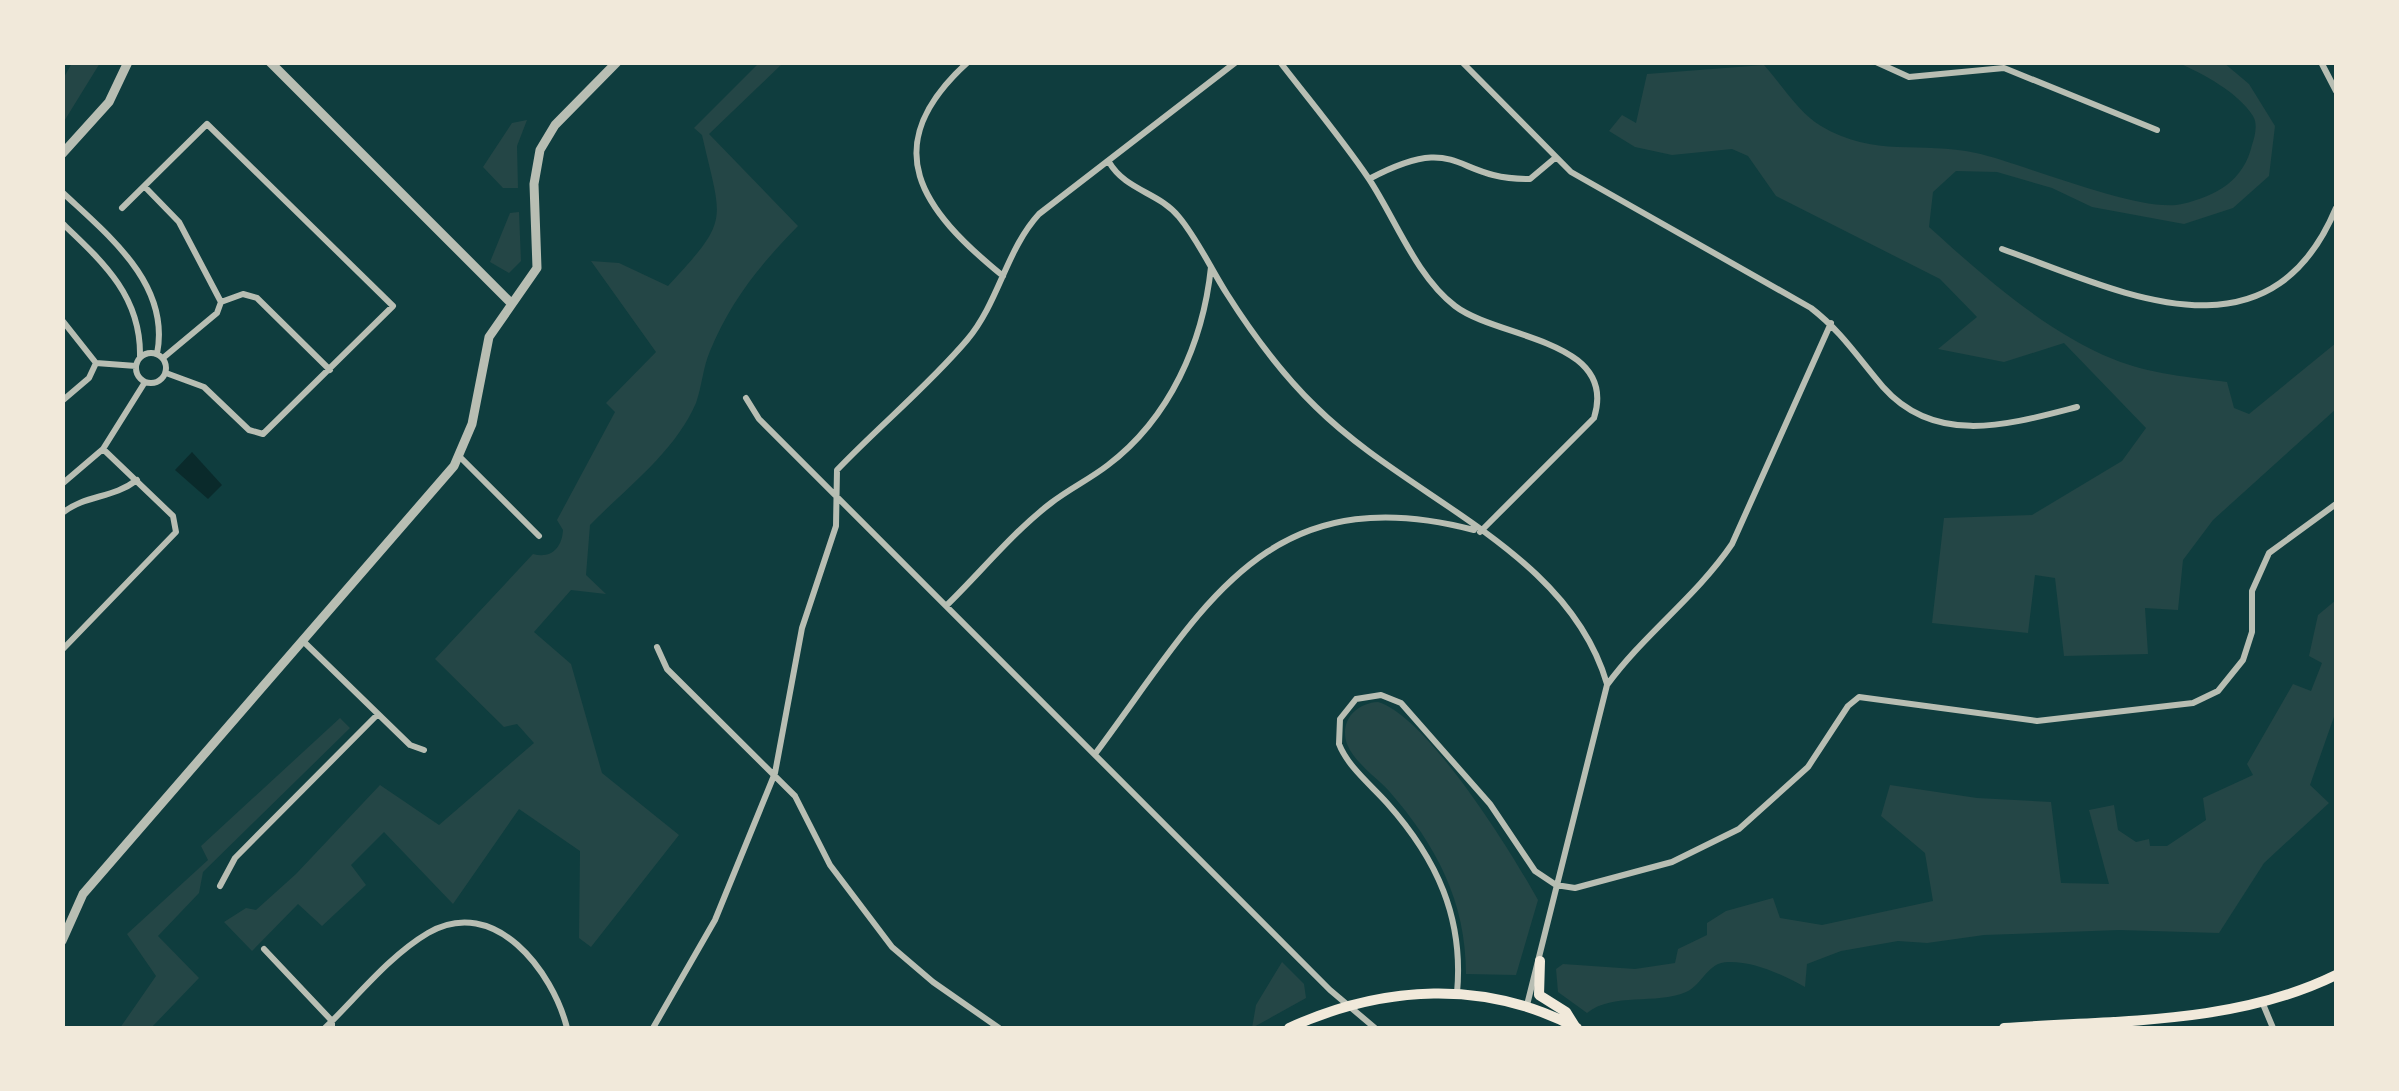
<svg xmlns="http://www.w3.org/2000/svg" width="2399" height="1091" viewBox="0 0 2399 1091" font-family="Signika,sans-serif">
<rect width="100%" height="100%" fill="#0f3d3e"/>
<!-- green -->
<path fill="#244646" d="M72,63H100L63,123V79Z
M759,63H783L709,134L798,226C760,265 731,300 710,351C703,367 702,386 696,403C675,452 626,488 590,525L586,575L606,594L571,590L534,632L571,664L602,773L679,835L591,947L579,938L580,851L519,809L453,904L384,832L351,865L366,885L322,926L298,904L252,951L224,922L246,908L256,910L296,874L380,785L439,825L534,743L517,724L504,727L435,659L533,554C551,559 562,548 563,530L557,520L615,412L606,403L656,352L591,261L619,263L668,286C731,218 722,223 702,135L694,128Z
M2179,63H2224L2249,84L2275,126L2269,176L2233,208L2184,224L2092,207L2052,188L1997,172L1956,171L1933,192L1929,227C1982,275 2046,332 2113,359C2149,374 2189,377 2227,382L2234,408L2249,414L2336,343V409L2213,520L2183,560L2178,610L2145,608L2148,654L2064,656L2055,578L2035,575L2028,633L1932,623L1944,518L2032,515L2122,461L2146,428L2064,343L2004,362L1938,349L1977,317L1940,279L1776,196L1748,156L1732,149L1672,155L1635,147L1609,131L1622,115L1636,123L1647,74L1764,65C1781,84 1800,114 1821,126C1874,158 1921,141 1976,153C2022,163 2141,214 2182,204C2217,196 2244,180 2252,145C2255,136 2258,124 2253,116C2238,92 2203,74 2179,63Z
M527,120L517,146L518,188H503L483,167L512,123Z
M519,212L521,261L509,273L490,262L510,213Z
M2336,600V711L2310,785L2329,803L2264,863L2219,933L2119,930L1984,935L1927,943L1898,941L1841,951L1807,964L1805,987C1783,975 1756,962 1730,962C1707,961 1704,984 1686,992C1656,1005 1613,992 1587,1013L1558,992L1556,969L1563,964L1635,969L1675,963L1678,949L1707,935V923L1726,911L1773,898L1780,918L1822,925L1933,901L1925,853L1881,816L1890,785L1977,798L2051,802L2061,883L2109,884L2089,810L2114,805L2118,830L2136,842L2149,839L2150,846H2167L2206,820L2203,798L2253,775L2247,764L2293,684L2311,691L2322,663L2309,656L2318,615Z
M1378,702C1428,717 1512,853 1538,900L1516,975L1466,974C1466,901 1436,845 1389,791C1376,777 1354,762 1347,744C1339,721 1356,703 1378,702Z
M340,718L350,728L203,872L199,893L158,936L199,978L151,1028H120L156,976L127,934L208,860L201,846Z
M1282,962L1304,984L1306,998L1252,1028L1256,1005Z"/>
<!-- water -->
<path fill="#0a2a2b" d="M192,452L222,485L208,499L175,470Z"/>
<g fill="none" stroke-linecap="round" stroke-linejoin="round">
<!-- minor -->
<path stroke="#b8beb3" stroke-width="6" d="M968,62C874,147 922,210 1003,276
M1280,62C1310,101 1342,139 1369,179C1396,220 1416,276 1455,306C1498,339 1619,339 1594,418L1480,532
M1462,62L1571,172L1811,308C1841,331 1859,359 1883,387C1936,447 2011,424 2077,407
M1876,62L1909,77L2004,68L2157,130
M2321,62L2336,91
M1109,162C1126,191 1159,192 1179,217C1198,240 1211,269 1227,294C1253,335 1282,374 1316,407C1410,500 1568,550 1607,684
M1369,179C1462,130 1451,180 1530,179L1555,158
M145,187L179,222L221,302
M62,192C108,235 171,284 157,354
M122,208L207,124L393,306L263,434L249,430L204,387L166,373
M62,223C103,262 141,296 140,356
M2002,249C2118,290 2268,370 2336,208
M221,302L243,294L257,298L330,370
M62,320L96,363
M136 368a15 15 0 1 1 30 0a15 15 0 1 1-30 0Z
M163,358L217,313L221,302
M96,363L136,366
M746,398L759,419L1330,990L1375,1028
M62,401L89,378L96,363
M460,457L539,536
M62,484L103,449L145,382
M62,513C87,494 112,499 137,480
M947,605C981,572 1013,532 1051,503C1069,489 1090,479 1108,465C1170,418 1203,343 1211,267
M304,642L410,745L424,750
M657,647L667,669L795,796L830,865L892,947L933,982L999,1028
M62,650L176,532L173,516L103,449
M1095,754C1203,610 1264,475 1474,530
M220,886L235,858L378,714
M264,949L332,1021V1028
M1457,993C1464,918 1437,859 1387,803C1371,785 1348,767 1339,744L1340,719L1356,699L1381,695L1401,703L1490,804L1535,871L1556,885L1575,888L1672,862L1739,829L1808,767L1848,706L1859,697L2037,721L2193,703L2218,691L2243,660L2252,632V591L2269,553L2336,504
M2263,1004L2273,1028
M1527,1005L1607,685C1644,634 1696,597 1732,544L1831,323
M325,1028C357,997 389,956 428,933C495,894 553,972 567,1028
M653,1028L715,920L775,773L802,628L836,526L837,470C879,426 928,386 967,340C999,302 1006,250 1039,214L1236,62"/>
<!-- tertiary -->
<path stroke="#b8beb3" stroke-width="9" d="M270,62L511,303
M62,154L109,102L128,62
M62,941L83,894L454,466L472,424L489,337L537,268L534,184L540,150L555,125L617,62"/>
<!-- secondary -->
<path stroke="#f1e9da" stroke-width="10" d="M1540,961L1539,995L1566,1012L1576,1028
M1289,1028C1383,985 1485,979 1577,1028
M2004,1028C2115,1020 2234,1025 2336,975"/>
</g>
<!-- border -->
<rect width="2399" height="1091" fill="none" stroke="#f1e9da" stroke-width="130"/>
</svg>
